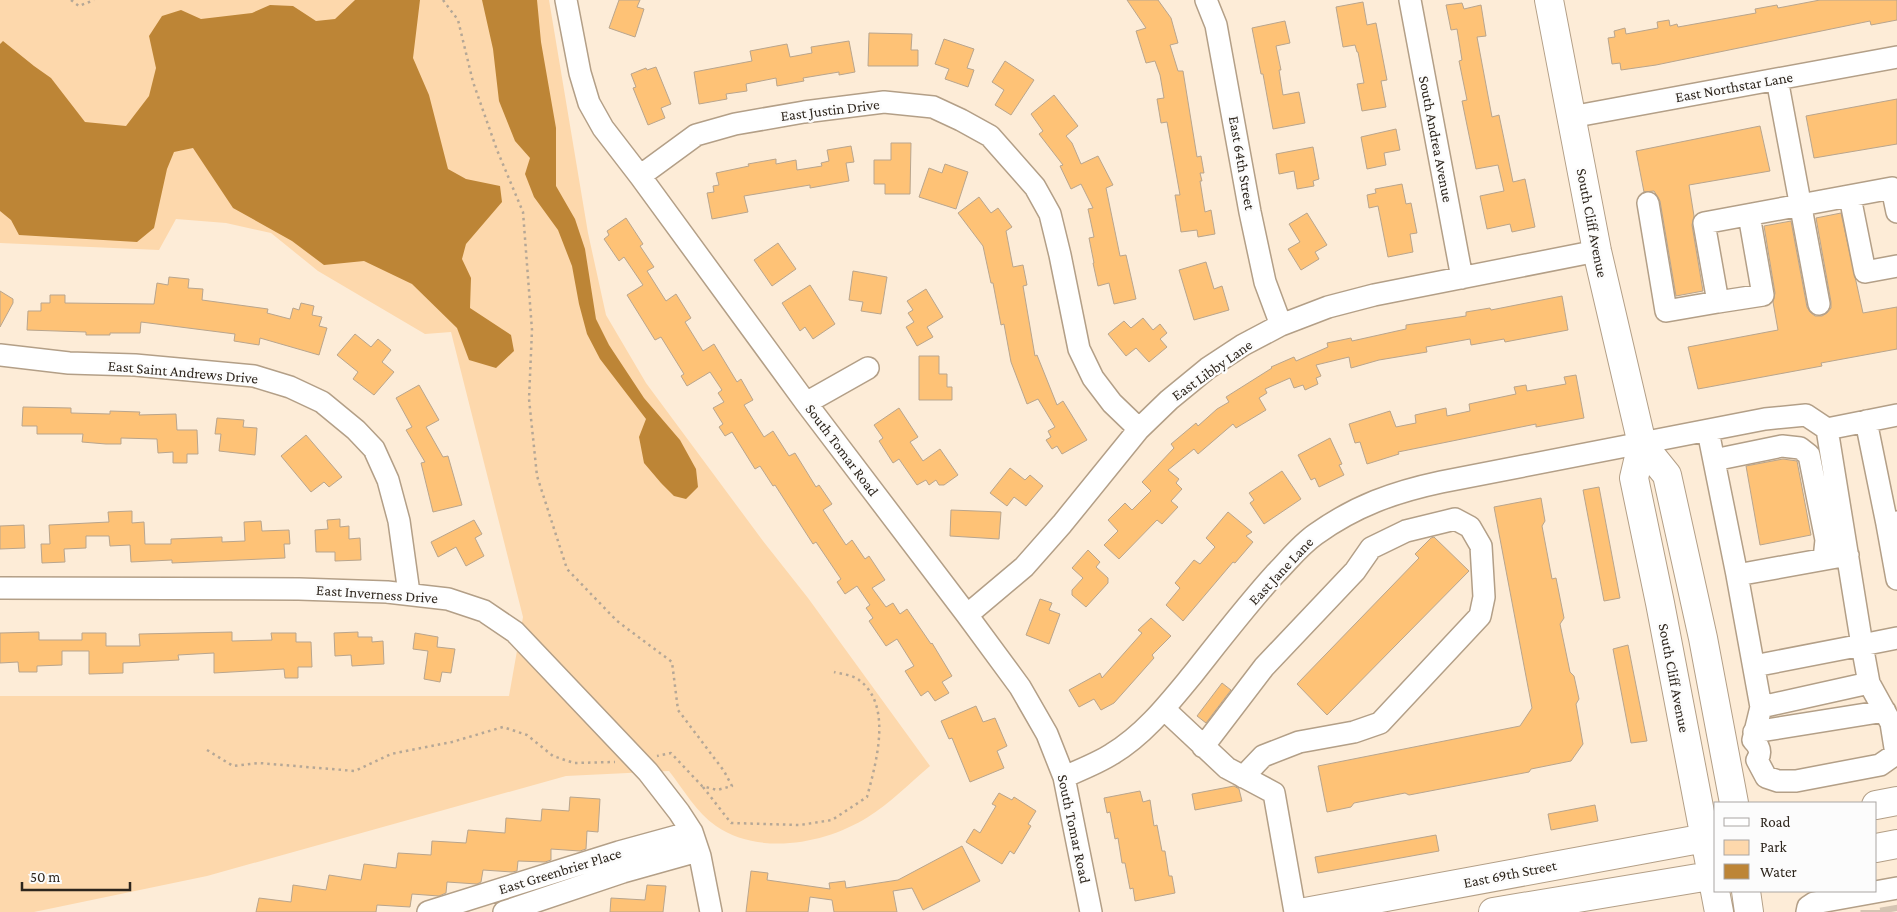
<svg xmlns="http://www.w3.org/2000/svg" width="1897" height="912" viewBox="0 0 1897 912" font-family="'Crimson Pro',serif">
<rect width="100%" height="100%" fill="#fdecd7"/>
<!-- green -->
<path fill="#fdd8ac" d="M0,0H549L588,233L606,315L646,383L763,541L808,598L930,766C910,783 889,804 868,817C825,844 760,856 716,826C696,812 684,790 669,771L566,776L207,876L34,912H0V696H509L523,617L451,332L425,334L318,271L271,233L226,223L176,219L159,250L0,243Z"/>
<!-- water -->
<path fill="#bd8536" d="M355,0H420L413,58L429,95L448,169L466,179L500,186L502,202L466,244L462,259L471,278L470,308L511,335L514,351L496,368L469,360L457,328L412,284L364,261L324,265L292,241L233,208L193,148L174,152L167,169L154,228L137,242L19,235L11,220L0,211V44L3,41L34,66L51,78L85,122L126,126L149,96L156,68L149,36L162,16L181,10L201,19L252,13L270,5L293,6L316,21L335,19Z
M482,0H537L541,42L556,128V186L575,219L585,249L596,319L609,345L644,398L680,440L696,469L698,487L686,499L674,496L661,483L644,463L639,437L646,419L600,359L587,334L579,304L572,266L558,230L534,197L525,174L530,158L515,141L499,101L493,49Z"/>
<!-- building -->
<path fill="#fec276" stroke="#b9a58d" d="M619,0H640L637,7L644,9L635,37L609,28Z
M1127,0H1158L1171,18L1178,43L1170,45L1178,71H1183L1197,157L1201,156L1204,173H1200L1202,181H1200L1205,212L1211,210L1215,234L1198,237L1197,230L1181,232L1175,195H1180L1167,122L1161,123L1157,99L1164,98L1160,75L1155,61L1146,63L1136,31L1146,28Z
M1820,0H1897V20L1871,25L1870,21L1656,65L1621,70L1620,63L1612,64L1608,38L1615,37L1614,31L1625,28L1626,34L1658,28L1657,22L1669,20L1670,26L1677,24L1678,27L1756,13L1755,9L1777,5L1778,8Z
M1363,2L1367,25L1376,23L1387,80L1381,81L1386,107L1362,111L1357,84L1364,83L1358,52H1357L1355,45L1343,47L1336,7Z
M1462,3L1464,9L1481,5L1486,36L1477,37L1492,117L1499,115L1513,182L1525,179L1535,227L1512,232L1510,224L1487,229L1480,196L1504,191L1498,165L1476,169L1462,101L1467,100L1459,61L1462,60L1457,29L1451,30L1446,5Z
M1285,21L1290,43L1276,46L1281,70H1279L1283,95L1299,92L1305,123L1273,129L1263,74H1261L1252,28Z
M869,33L912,34L911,50H918V66H868Z
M944,39L974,49L967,68L974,70L968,87L945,79L949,69L935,64Z
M849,41L855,72L839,75V72L803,78L804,81L777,86L776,78L746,84L747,91L726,94L727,99L699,104L694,72L752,61L750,51L787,44L790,57L812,53L811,47Z
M1005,61L1034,80L1011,115L995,105L1004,90L992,82Z
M656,67L671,104L661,108L665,118L648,125L633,88L636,87L631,74L646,68L647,70Z
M1054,95L1078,126L1066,136L1072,143L1081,164L1098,156L1113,185L1106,188L1120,256L1126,255L1136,299L1114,304L1109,283L1098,286L1093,263H1094L1089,238L1094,237L1088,209L1093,208L1081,184L1071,189L1060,166L1063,165L1039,134L1043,131L1031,114Z
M1897,99V144L1814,158L1806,116Z
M1760,126L1770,171L1689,185L1694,216L1692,225L1703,291L1676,296L1660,201L1654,191L1644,192L1636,151Z
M1396,129L1400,150L1384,153L1386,165L1367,169L1361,137Z
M891,143H911L910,194H885V184H874V160H891Z
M851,146L854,162L846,163L849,181L810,188V185L744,196L748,212L712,219L707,193L714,192L713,186L719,185L716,173L749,166L748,164L776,159V164L796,160L797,170L822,166L821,163L829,161L827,150Z
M1313,147L1319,179L1313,181L1314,186L1297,189L1294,171L1279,174L1276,154Z
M945,164L968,172L956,209L919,197L929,168L942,173Z
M1402,184L1406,204L1411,203L1417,233L1410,234L1413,252L1388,257L1378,206L1369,208L1367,195L1376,193L1375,189Z
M979,197L991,213L998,208L1012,227L1006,231L1013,267L1023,265L1027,285L1023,286L1035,356L1037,355L1057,405L1063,401L1087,440L1062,454L1057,446L1052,449L1046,440L1051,437L1048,431L1055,427L1038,399L1027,404L1011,362L1004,324L1001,325L993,283H991L983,246L958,213Z
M1307,213L1327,245L1315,252L1319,259L1301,270L1288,249L1300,242L1289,224Z
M1841,213L1863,313L1897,307V349L1821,363L1822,366L1698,389L1688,347L1778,330L1773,302L1775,293L1764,226L1791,221L1807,307L1810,312L1815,316H1822L1827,313L1831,308V302L1816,218Z
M626,218L643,244L640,246L654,267L647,271L666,301L676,294L691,318L685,322L703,351L714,344L737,382L741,379L753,400L744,405L764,437L773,431L789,456L795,453L816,487L819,485L832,504L823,510L846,545L852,540L865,559L869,556L885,580L872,588L886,607L893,603L900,614L907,609L931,644L932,643L952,676L942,682L949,693L935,701L928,691L921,696L905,671L914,666L897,639L886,646L869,621L873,618L866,608L870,605L857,586L845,594L837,582L841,579L816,542L813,544L775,485L773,486L760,466L755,469L732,432L725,436L719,427L723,424L713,408L724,402L718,393L722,390L710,372L687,386L681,376L684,374L661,337L655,340L627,295L643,285L624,257L619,261L604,239L609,235L607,231Z
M778,243L796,269L772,286L754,260Z
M1206,262L1214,289L1222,286L1229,310L1194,320L1179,270Z
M853,271L887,277L881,314L861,311L863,302L849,300Z
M169,277L189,279L188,288L203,289L202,300L268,309L267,313L290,319L293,308L299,310L301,303L314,306L312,315L322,317L319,326L327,328L319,355L260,338L259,345L234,341L235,334L141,322L140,333H110V335H86V332L27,330L28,311H41V303H50V295H65V303L154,304L157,283L168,285Z
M810,285L835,324L813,339L805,327L800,331L782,303Z
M926,289L943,317L927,327L933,337L917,346L906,327L914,322L908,313L913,310L907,301Z
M0,291L13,299V303L0,327Z
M1562,296L1568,330L1505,342L1504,339L1471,345L1470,339L1426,347L1427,352L1379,360L1351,368L1349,357L1316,365L1321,376L1316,378L1318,384L1305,390L1303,385L1294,388L1290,378L1265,389L1267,393L1259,398L1266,410L1236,428L1233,424L1198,454L1194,449L1168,470L1179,479L1176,483L1182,489L1171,501L1178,507L1162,524L1157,520L1119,559L1104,545L1118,531L1108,520L1125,503L1132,510L1151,491L1142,482L1174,448L1171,444L1196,423L1198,426L1217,409L1229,402L1226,397L1272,368L1271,367L1294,357L1296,361L1328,347L1327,343L1351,338L1352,341L1406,329V325L1466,316V312L1490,308L1491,310Z
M1143,318L1153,330L1160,324L1167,333L1160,339L1167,347L1149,362L1136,348L1126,356L1108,334L1124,321L1131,328Z
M355,334L371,347L378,339L391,350L382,362L394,372L374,395L353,379L358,372L337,355Z
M919,356H939V374H947V387H952V400H919Z
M1576,375L1584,418L1536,427V424L1398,452L1399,454L1367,464L1360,442L1355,443L1349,424L1390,411L1396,427L1416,423L1415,415L1446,408L1447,416L1470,411L1469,404L1516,394L1514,387L1526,385L1527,391L1566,384L1564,377Z
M419,385L439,420L426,427L443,457L448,456L462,505L433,512L421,463L425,462L406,430L412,427L396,398Z
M23,407L71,408V413L110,414V411L140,412L139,415L176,414L177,430H197L198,454H187V463H173V452L158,453L157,439L121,438V444H106L82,442L83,434H37V426H22Z
M899,408L918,437L910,442L923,461L940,449L958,475L944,485H939L936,480L929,485L926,480L917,485L899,459L893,463L879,441L883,438L874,425Z
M217,418L244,420L243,427L257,428L255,455L219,451L221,434H215Z
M306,435L342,477L329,487L324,482L311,492L281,456Z
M1330,438L1342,464L1339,465L1344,475L1319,487L1315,478L1311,480L1298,455Z
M1783,459L1797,461L1811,535L1760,545L1746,466Z
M1010,468L1025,480L1030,475L1043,486L1026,506L1014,497L1007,506L990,493Z
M1282,471L1301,499L1264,524L1250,503L1254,500L1249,493Z
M1599,487L1620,598L1604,601L1583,490Z
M1541,498L1545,521L1542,526L1552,579L1556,578L1564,618L1560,624L1570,672L1574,676L1579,699L1576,704L1583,744L1571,761L1531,769L1529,772L1409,795L1405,793L1354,803L1351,807L1327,812L1318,766L1520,726L1532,708L1494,507Z
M951,510L1001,512L999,539L950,536Z
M132,511V523L144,522L145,544H171V539L222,537V542L245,541L244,522L261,521L262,531L289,530L290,544H284L285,558L172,563V560L131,562L130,545L110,546L109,536H86V548L64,549L65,562L42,563L41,544H50L49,525L109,522L108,512Z
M1228,512L1252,532L1246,536L1253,542L1235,563L1233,562L1183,621L1166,605L1180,588L1175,583L1194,560L1200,564L1215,547L1206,538Z
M340,519V527L349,526V539L360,538L361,560L335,561V552H316L315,530L328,529L327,520Z
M474,520L482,534L475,538L484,556L466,566L456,547L438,557L431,542Z
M24,525L25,548L0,549V526Z
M1434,537L1469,571L1327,715L1297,684L1419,558L1415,554L1431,538Z
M1088,550L1100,562L1096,567L1108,578V583L1086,607L1072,595V590L1083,578L1072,568Z
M1040,599L1052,603L1049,610L1060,614L1049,644L1026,635Z
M1151,618L1171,636L1152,655L1154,658L1114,703L1101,710L1094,699L1079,707L1069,690L1100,673L1102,678L1142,633L1138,630Z
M39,632V640H82V633H106V646H140L139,634L232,632V641L272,640L271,633H296V642H311L312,667H298V678H285L284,669L214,673V653L178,655L179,660L123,663V673L89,674V651H62V665L37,666V672H19L18,662L0,663V633Z
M358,632V637H372V642L383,641L384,664L352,666L351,655L335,656L334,633Z
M415,633L438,637L437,647L455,649L451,673L442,672L440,682L424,679L428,651L413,649Z
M1628,645L1647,741L1631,743L1613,649Z
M1222,683L1231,690L1206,723L1197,716Z
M976,706L983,722L995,718L1007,746L997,751L1004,768L970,782L952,738L949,739L941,721Z
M1234,786L1239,789L1242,801L1195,810L1192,794Z
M1140,791L1143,802L1150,800L1154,826L1157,825L1162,851H1165L1169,876H1172L1175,893L1135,901L1133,888L1130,889L1125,863H1122L1118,838L1115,839L1110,812L1107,813L1104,798Z
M999,793L1012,800L1014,797L1036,811L1028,824L1031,826L1014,854L1010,851L1002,864L966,842L974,829L980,833L996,806L992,804Z
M570,797L600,799L598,832L587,831L586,849L580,851L551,849V860L545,862L518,861L517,871L512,872L483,870L481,882L477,884L447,882L446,893L439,896L412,894L410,907L377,905L376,912H256L259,898L291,902L293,885L326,890L329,875L361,880L364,864L396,868L398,853L431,855L432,841L466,843L468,830L505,833L506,818L541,821L542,809L569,811Z
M1595,805L1598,821L1551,830L1548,814Z
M1436,835L1439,851L1318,873L1315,857Z
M962,846L980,881L923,910L912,888L893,891L897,912H834L832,900L810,897L808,912H746L751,871L768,873L767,880L830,889L829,883L845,881L846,888L898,880Z
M647,885L666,886L663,912H610L611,898L645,900Z"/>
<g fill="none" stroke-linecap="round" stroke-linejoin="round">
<!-- minor-tunnel -->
<path stroke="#d4c4b2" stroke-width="21" stroke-dasharray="21 11" stroke-linecap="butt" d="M1890,906L1891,912
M1871,910V912"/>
<defs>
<path id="minor" d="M566,0L580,73L589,103L603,128L640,176L806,403L967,615L1020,687L1047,734L1064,777L1091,912
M1206,0L1216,25L1250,212L1265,282L1281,325
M1410,0L1462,278
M1777,79L1819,304
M1571,117L1897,57
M640,176L696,135L735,124L804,112L884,102L933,107L961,120L990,136L1035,187L1050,214L1060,255L1079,349L1093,378L1112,403L1139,429
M1850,197L1865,272L1897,266
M1648,203L1666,311L1718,302
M1749,215L1763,295L1718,302L1704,223L1892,188L1897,212
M0,355L69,363L135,365L254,376L290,387L322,402L356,430L374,449L388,480L399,521L409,593
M806,403L868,368
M1866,421L1887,524
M1827,429L1897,415
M1708,431L1737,575L1848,555
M1714,460L1782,446L1800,448L1809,455L1826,540L1824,559
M1897,522L1887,524L1897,579
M1737,575L1761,707
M0,588L299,589L387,592L448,599L484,611L515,632L648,772L679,812L692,832L700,856L711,912
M967,615L1024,567L1062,524L1139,429L1169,400L1208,368L1243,345L1281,325L1328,307L1374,295L1597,251
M1897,638L1862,645L1869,683L1891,723L1896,754H1897
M1869,683L1761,707L1753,740C1759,746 1762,752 1757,760L1766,777L1778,781H1796L1880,765L1896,754
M1164,709L1227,768L1274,793L1295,912
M1754,732L1885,711
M1203,747L1264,667L1355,571L1371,548L1406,531L1455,519L1470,527L1481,546L1484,597L1480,616L1380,723L1354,732L1299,742L1263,756L1243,777
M1064,777C1080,770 1098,763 1112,754C1145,734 1169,703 1193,674C1220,640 1246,606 1275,574C1288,561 1300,545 1316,534C1355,506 1394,492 1441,482L1765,419L1806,415L1827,429L1862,645L1754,666
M428,912L619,852L692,832
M504,912L623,872L698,851
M1807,912L1808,907L1814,903L1897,888"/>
<path id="major" d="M1549,0L1597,251L1642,444L1667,475L1703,638L1734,803
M1642,444L1634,478L1660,603L1719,912
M1876,805L1897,801
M1876,848L1897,844
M1746,891L1749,912
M1305,912L1716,836
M1493,912L1716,875"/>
</defs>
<!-- minor casing -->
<use href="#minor" stroke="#b39f87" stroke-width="24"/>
<!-- major casing -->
<use href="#major" stroke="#b39f87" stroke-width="30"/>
<!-- path -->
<path stroke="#b5a796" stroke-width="2.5" stroke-dasharray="2.5 4" stroke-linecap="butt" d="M71,0L79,6L94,0
M443,0L458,20L473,82L497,150L523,212L532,330L529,399L537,476L567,569L617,621L672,662L678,710L724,771L732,786L717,790L702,786L671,753L657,756
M207,750L233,766L259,763L355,771L391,754L452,742L503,727L527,735L553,756L574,763L615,762
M703,787L731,823L800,825L832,820L867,797C876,763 893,705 859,680C853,675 841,674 834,672"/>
<!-- minor -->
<use href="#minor" stroke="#fff" stroke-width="21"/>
<!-- major -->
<use href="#major" stroke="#fff" stroke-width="28"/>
</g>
<g text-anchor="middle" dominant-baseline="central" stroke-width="5" stroke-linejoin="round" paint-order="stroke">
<!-- street labels -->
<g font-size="15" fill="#2e261d" stroke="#fcfcfc">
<text transform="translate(1734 87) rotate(-10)">East Northstar Lane</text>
<text transform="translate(830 110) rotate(-7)">East Justin Drive</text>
<text transform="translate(1436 139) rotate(79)">South Andrea Avenue</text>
<text transform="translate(1242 163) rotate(80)">East 64th Street</text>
<text transform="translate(1592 223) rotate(79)">South Cliff Avenue</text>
<text transform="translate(1212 370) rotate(-35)">East Libby Lane</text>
<text transform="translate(183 372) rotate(5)">East Saint Andrews Drive</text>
<text transform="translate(842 450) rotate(53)">South Tomar Road</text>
<text transform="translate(1281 571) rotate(-47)">East Jane Lane</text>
<text transform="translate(377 594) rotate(4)">East Inverness Drive</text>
<text transform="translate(1674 678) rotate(79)">South Cliff Avenue</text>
<text transform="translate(1074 829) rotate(78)">South Tomar Road</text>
<text transform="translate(560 871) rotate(-17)">East Greenbrier Place</text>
<text transform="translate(1510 874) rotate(-11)">East 69th Street</text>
</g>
</g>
<!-- legend -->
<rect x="1714" y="802" width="162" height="90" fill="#fcfcfc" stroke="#aaa6a3"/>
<rect x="1724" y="818" width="25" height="8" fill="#ffffff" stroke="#aaa6a3"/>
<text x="1760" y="827" font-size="15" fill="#2e261d">Road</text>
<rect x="1724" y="840" width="25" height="15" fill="#fdd8ac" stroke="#aaa6a3"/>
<text x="1760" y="852" font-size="15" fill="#2e261d">Park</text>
<rect x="1724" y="864" width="25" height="15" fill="#bd8536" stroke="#aaa6a3"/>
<text x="1760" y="877" font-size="15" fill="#2e261d">Water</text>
<!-- scale -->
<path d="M22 882v8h108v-8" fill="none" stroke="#2e261d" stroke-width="2.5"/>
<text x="30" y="882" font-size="15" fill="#2e261d" stroke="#fcfcfc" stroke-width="4" paint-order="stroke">50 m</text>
</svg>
